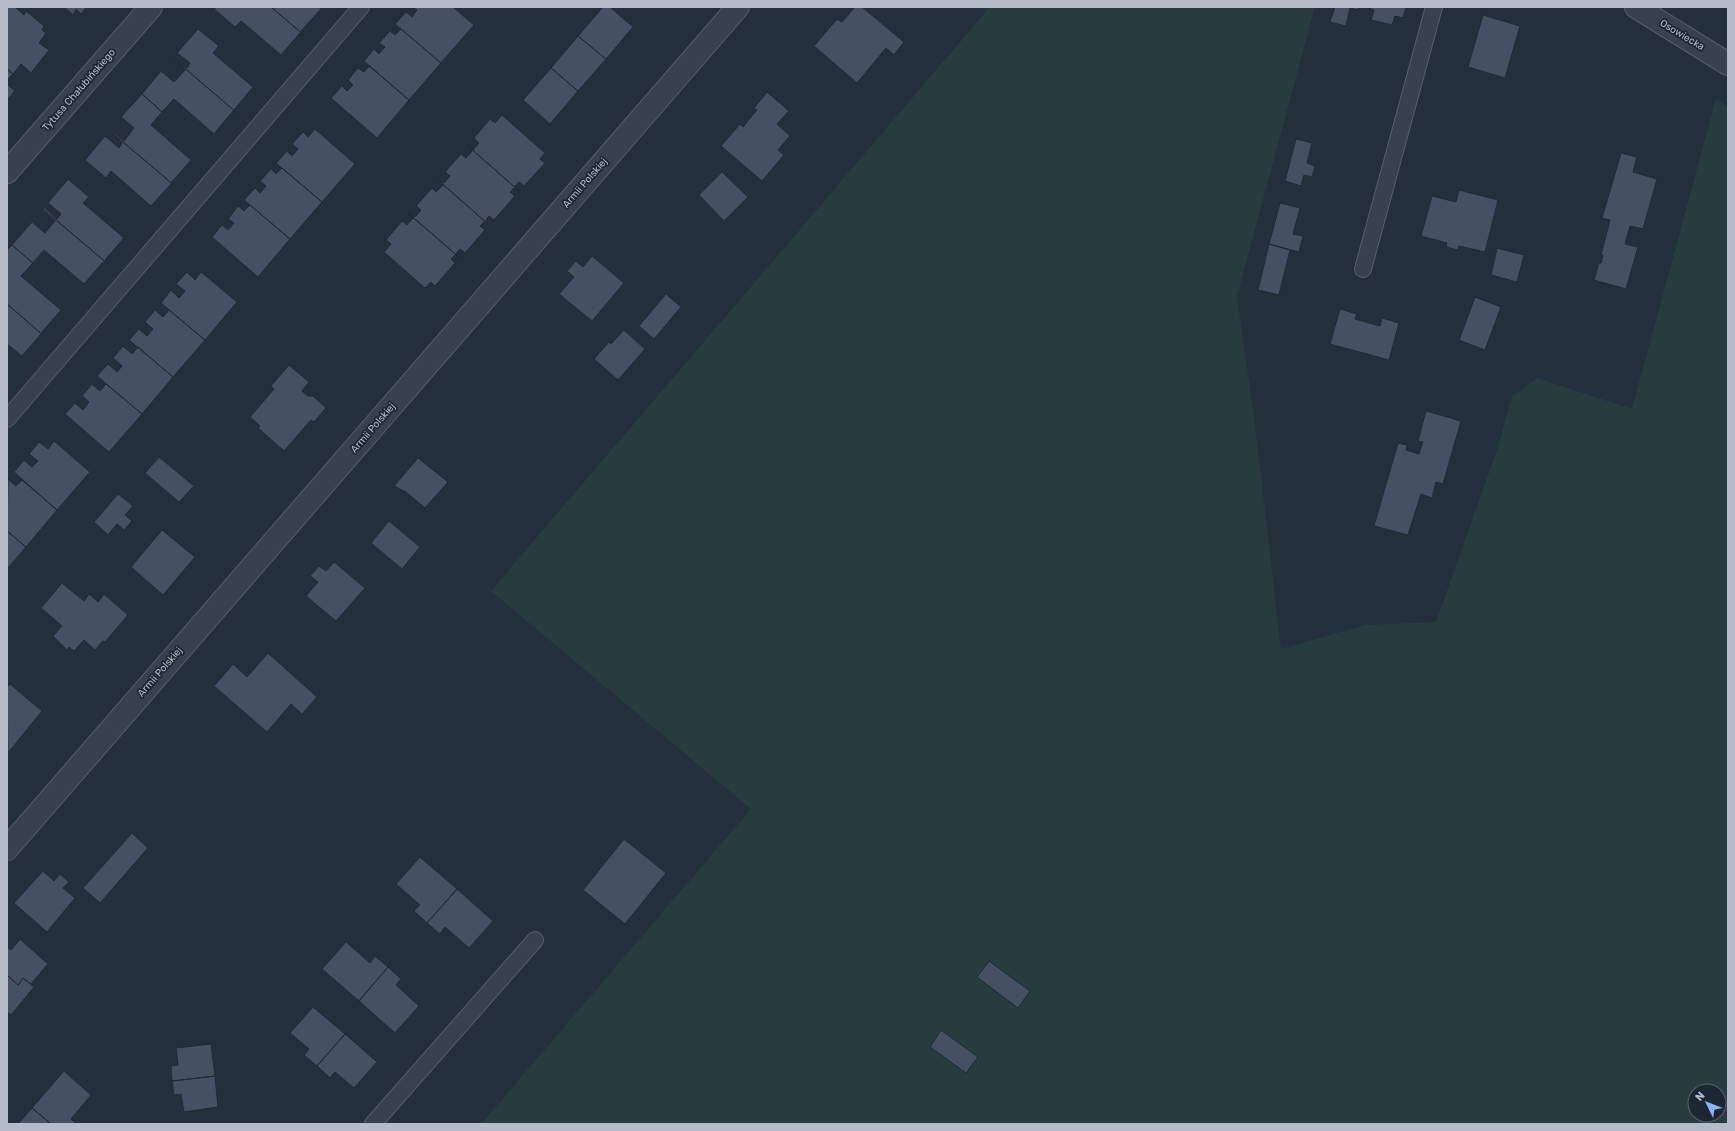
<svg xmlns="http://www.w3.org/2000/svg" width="1735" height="1131" viewBox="0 0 1735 1131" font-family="Rubik,sans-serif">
<rect width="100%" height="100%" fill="#242f3e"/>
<!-- green -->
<path fill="#263c3f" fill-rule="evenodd" d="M990,7H1315L1237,296L1255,424L1281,649L1365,625L1436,622L1498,447L1512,396L1537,378L1632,409L1716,99L1728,107V1124H481L751,809L491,591ZM1695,1091H1719V1115H1695Z"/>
<!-- building -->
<path fill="#455162" stroke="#1f2835" d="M7,7H15L24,15L26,11L44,26L42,30L46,33L39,43L49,50L31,73L21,64L13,74L7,69Z
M64,7H87L81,14L76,9L73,15Z
M217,7H271L305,36L300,33L281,55L241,21L235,27L214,9Z
M271,7H318L321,9L301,31L305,36Z
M413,7H453L474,25L441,63L395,24L406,12L412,17L417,10Z
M603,7H610L633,27L606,59L578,36Z
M855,7H862L904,42L894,55L886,48L857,83L814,46L837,19L842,22Z
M1335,7H1358V10L1350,8L1346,26L1330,22Z
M1366,7H1406L1403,18L1395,16L1392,25L1371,20L1374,10Z
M1483,15L1520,26L1505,78L1468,67Z
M198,29L219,46L213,53L253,87L234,110L237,113L173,58V57L187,68L190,63L177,53Z
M401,29L441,63L409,100L364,61L374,49L379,54L385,47L379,43L390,31L395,35Z
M578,36L606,59L578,91L551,68Z
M173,58L237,113L233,111L214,134L174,99L162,112L142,94L161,71L174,82L185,70Z
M369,66L409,100L377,138L331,98L342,86L347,91L353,85L348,80L358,68L364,72Z
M551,68L578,91L550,124L523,100Z
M7,69L13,74L7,80Z
M7,84L15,91L7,100Z
M767,92L789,111L777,124L790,136L778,150L784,155L762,181L721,146L740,124L743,127L751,117L757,110L754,108Z
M142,94L162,112L151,125L191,160L172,182L175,186L110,131L111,130L124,141L134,128L121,117Z
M502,115L545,153L540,159L545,163L524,186L519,182L515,186L519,191L468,146L473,150L479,143L474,138L490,119L495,123Z
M315,129L355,164L322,202L276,163L287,151L292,156L298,149L292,144L303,132L308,137Z
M110,131L175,186L171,184L151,206L111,171L106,178L85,160L105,136L119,148L122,143Z
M1296,139L1312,143L1307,163L1315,166L1312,177L1304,175L1301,186L1285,181Z
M468,146L519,191L514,188L510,192L515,196L494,220L489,216L486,220L489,225L438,180L444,183L450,176L445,172L461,154L466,158L472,151Z
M1621,153L1637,157L1633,172L1657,179L1643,229L1630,226L1625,244L1638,247L1626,289L1594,280L1599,263H1601L1603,255H1601L1610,220L1602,218Z
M282,168L322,202L290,239L244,200L255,188L260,193L266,186L260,181L271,169L276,174Z
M722,172L748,197L724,221L699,195Z
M68,179L89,197L83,203L124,238L105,260L108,264L43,209L44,207L57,219L61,214L48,203Z
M438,180L489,225L484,222L480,226L485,230L465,253L460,249L456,254L460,258L409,214L415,217L421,210L416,206L432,188L436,192L443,185Z
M1459,190L1498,200L1485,252L1459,246L1458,250L1446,247L1447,243L1421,236L1432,196L1456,202Z
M1280,203L1300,208L1293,234L1303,236L1299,252L1269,244Z
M250,205L290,239L258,277L212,237L222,225L228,230L234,223L228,219L238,206L244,211Z
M43,209L108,264L103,262L84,284L44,250L33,263L12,245L32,222L45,233L55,221L42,210Z
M408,214H409L460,258L455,255L451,259L455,263L435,286L431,282L425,288L384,252L391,244L386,240L402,221L407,225L413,218Z
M1269,244L1290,250L1279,295L1258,290Z
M12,245L33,263L21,276L61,310L42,332L45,337L7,304V250Z
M1497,248L1524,255L1517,282L1491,275Z
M592,256L624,283L592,321L559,294L574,277L567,271L576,261L583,267Z
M187,272L195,280L201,272L237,302L205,340L161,303L171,290L179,298L185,291L176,284Z
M666,294L681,307L654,339L639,326Z
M1475,297L1501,307L1485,350L1459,340Z
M7,304L45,337L41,334L22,356L7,344Z
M1340,309L1357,314L1355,319L1380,326L1382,318L1399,323L1389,360L1330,344Z
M155,310L163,317L169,310L205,340L173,377L129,340L139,329L147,336L153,329L145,322Z
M624,330L645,349L618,380L594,359L609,342L611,344Z
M123,346L132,354L138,347L173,377L142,414L97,376L108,364L117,372L122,366L113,358Z
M289,365L309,382L302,391L308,396H313L326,408L314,422L311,420L284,451L258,428L260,426L250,417L274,389L271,386Z
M92,384L100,391L106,384L142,414L109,452L65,414L75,403L83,410L89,402L82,396Z
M1426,411L1461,421L1443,484L1436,482L1432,498L1421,494L1408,535L1374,526L1398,443L1407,445L1406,450L1419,454L1423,442L1418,441Z
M54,441L90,472L57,510L14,472L24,460L32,467L38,461L29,454L39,442L48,449Z
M159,457L194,486L179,502L145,473Z
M418,458L448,482L425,508L406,492L394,486Z
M8,479L16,486L22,480L57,510L26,547L7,531Z
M118,494L133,506L125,515L132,521L124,530L117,524L108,535L94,522Z
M389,521L420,547L402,569L371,543Z
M162,530L195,557L163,595L131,567Z
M7,531L26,547L7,569Z
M334,562L365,588L336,621L306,596L318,582L310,576L319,566L326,571Z
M62,583L84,601L89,594L98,602L104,594L128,615L105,642L103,641L95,650L84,640L74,651L69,647L67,650L53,636L62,626L41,608Z
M268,653L317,697L302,714L291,704L267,732L214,686L233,664L247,677Z
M10,684L42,711L8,753L7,687Z
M132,833L148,848L100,903L83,888Z
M624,839L666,873L625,924L583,890Z
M420,857L457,889L427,923L414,911L420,905L396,884Z
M43,871L54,881L60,874L69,882L63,888L75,898L47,932L14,903Z
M457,889L493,921L469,948L445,927L440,934L427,923Z
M20,939L48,964L31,984L23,978L18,985L7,975V947L11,950Z
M346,942L370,963L375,956L388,967L359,1001L322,969Z
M989,961L1030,991L1018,1008L977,977Z
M388,967L401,979L396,985L419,1006L395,1033L359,1001Z
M7,975L18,985L23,978L34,987L11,1015L8,1013L7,1014Z
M313,1007L345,1034L317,1066L304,1055L309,1049L290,1033Z
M941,1030L978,1057L966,1073L930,1047Z
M345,1034L377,1062L354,1088L335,1072L330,1078L317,1066Z
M211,1044L215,1076L172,1081L171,1066L178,1065L176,1048Z
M64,1071L91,1095L71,1119L77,1124H51L32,1108Z
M215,1076L218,1107L184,1112L181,1094L174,1095L172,1081Z
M32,1108L51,1124H18Z"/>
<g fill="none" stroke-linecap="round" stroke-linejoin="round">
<defs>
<path id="service" d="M1363,269L1434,7
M7,419L361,7
M373,1124L535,940"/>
<path id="minor" d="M7,172L151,7
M7,849L738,7"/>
<path id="tertiary" d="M1636,7L1728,64"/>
</defs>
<!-- service casing -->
<use href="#service" stroke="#565f6c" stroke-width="18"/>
<!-- minor casing -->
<use href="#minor" stroke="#565f6c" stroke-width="24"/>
<!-- tertiary casing -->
<use href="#tertiary" stroke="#565f6c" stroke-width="24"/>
<!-- service -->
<use href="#service" stroke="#38414e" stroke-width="16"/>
<!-- minor -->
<use href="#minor" stroke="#38414e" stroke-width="22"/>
<!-- tertiary -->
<use href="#tertiary" stroke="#38414e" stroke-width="22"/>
</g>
<g text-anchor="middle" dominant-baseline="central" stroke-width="3.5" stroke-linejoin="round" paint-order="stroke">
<!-- street labels -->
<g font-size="10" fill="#b4bcc9" stroke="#1d2633">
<text transform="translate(1682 35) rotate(31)">Osowiecka</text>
<text transform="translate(79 90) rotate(-49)">Tytusa Chałubińskiego</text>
<text transform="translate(585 183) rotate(-49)">Armii Polskiej</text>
<text transform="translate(373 428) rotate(-49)">Armii Polskiej</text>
<text transform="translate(160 672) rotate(-49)">Armii Polskiej</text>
</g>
</g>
<!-- border -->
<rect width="1735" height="1131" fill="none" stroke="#b4bcc9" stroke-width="16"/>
<!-- north arrow -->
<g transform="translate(1707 1103) rotate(313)"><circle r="19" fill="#1d2633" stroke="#59626f"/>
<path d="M0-3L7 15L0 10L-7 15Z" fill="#8ab4f8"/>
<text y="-6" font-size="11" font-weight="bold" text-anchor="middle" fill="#b4bcc9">N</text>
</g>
</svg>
